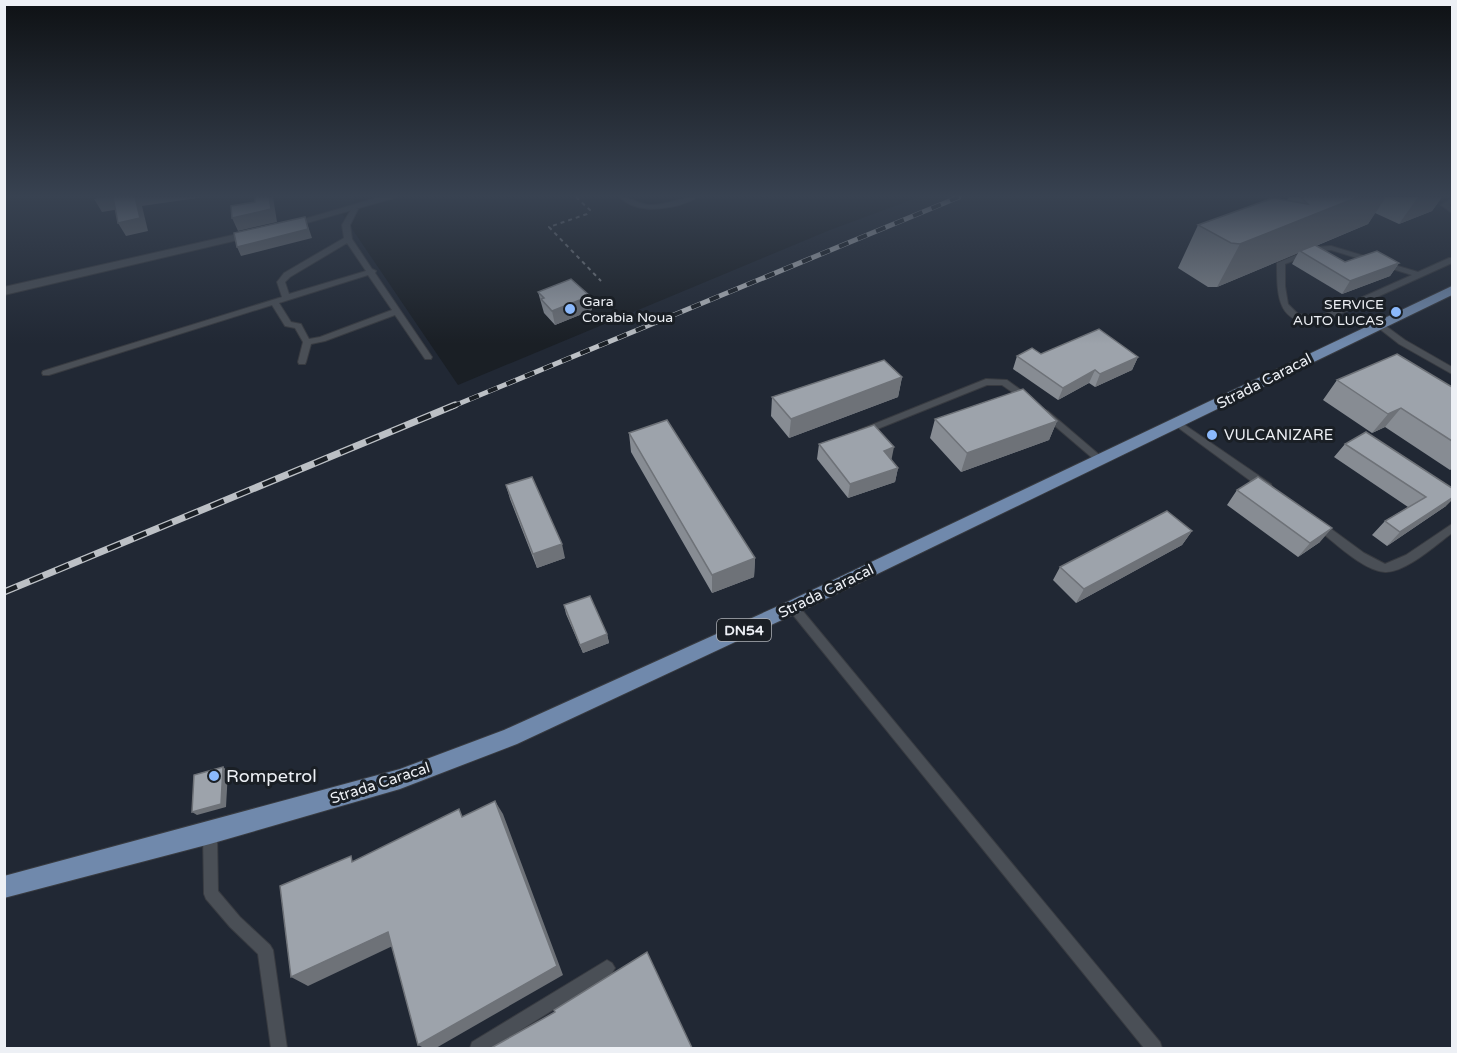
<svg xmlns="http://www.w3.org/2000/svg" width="1457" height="1053" viewBox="0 0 1457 1053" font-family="'Varela Round',sans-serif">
<rect width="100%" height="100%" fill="#1a1f25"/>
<!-- built -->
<path fill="#212834" d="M5,197H354V209L34,283L32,289L342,214L458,385L830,230L919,197H1452V1048H5Z"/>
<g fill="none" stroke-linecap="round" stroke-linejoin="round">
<defs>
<path id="service" d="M620,197C631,197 639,205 651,205C668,205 682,197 698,197C677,209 639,216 620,197Z
M1452,198V203L1449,205L1452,208V213L1441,205Z
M352,208L358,209L350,225L352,239L372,269L376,271L375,273L432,357L431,359H425L395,315L325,341L311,344L306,362L305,364H299L298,362L303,342L295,328L285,326L272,305L49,375H43L42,373L43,371L282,297L277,282L284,273L344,238L342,225ZM347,243L366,271L289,294L285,282L290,277ZM368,275L392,310L320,337L309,339L301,324L291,322L279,303Z
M1331,246L1418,272L1449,258H1452V263L1322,322C1277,327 1277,297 1277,263L1315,247ZM1331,250L1412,275L1318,317L1298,314L1288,304L1285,286V264L1319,251Z
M1379,321L1405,340L1452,367V374L1399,344L1376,326L1375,324Z
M986,379L1007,380L1033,399L1031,401H1025L1002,385H987L865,434L862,435L857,432L859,430Z
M1045,410L1048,411L1103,458L1105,460L1103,462H1097L1042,415L1040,413Z
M1179,421L1271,484L1272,487L1271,490H1263L1176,426L1174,424Z
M1319,520L1364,553L1385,564L1406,555L1452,524V533C1436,545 1405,573 1385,572C1363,571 1332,540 1315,527L1314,524L1315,521Z
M793,602L797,604L1160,1042L1162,1048H1144L789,610L787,607L789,604Z
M210,826L215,828L217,833L218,891L240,917L270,945L273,950L287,1048H271L258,954L230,927L206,899L204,894L203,833L205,828Z
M607,960L612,963L615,968L612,973L492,1048H470L472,1042Z"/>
<path id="minor" d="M380,197H397L286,229L280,226Z
M255,230L261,233L259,235L4,295V287Z"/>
<path id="primary" d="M1452,286V295L799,612L517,744L400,789L210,844L4,898V876L400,769L504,730L787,602Z"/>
</defs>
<!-- service casing -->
<use href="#service" stroke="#383b41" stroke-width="2"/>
<!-- minor casing -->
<use href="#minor" stroke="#383b41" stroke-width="2"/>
<!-- primary casing -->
<use href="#primary" stroke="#383b41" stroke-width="2"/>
<!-- path -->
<path stroke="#7b7f84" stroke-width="2" stroke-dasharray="4 4" stroke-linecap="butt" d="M576,197L590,210L587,214L549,227L601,281"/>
<!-- service -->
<use href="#service" fill="#4a4f56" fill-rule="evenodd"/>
<!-- minor -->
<use href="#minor" fill="#4a4f56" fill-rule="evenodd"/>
<!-- primary -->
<use href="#primary" fill="#7089ac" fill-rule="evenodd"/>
<defs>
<path id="rail-far1" d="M451,407L959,197"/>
<path id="rail" d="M4,592L455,405"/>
</defs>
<!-- rail-far1 casing -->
<use href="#rail-far1" stroke="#bcc0c5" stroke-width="5"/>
<!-- rail casing -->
<use href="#rail" stroke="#bcc0c5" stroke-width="7"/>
<!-- rail-far1 -->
<use href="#rail-far1" stroke="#1a1f25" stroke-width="4" stroke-dasharray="10" stroke-linecap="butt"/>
<!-- rail -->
<use href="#rail" stroke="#1a1f25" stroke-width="4.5" stroke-dasharray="14" stroke-linecap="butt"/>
</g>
<!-- wall -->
<path fill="#878c93" d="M1289,197H1442L1432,211L1399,224L1375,213L1368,224L1316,246L1345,262L1399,263L1390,276L1342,294L1292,264L1298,253L1217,287H1208L1178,268L1198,225L1287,200Z
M538,292L590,296L592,310L555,325L544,313Z
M1041,354L1138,357L1132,370L1095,387L1089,383L1058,400L1013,369L1017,356Z
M902,377L898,397L789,438L771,416L772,397Z
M1337,380L1452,387V469L1450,470L1385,427L1372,433L1323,400Z
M935,419L1057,421L1049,440L961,472L930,438Z
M629,433L755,558L754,577L712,593L631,452Z
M819,444L891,460L898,468L895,482L848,498L817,459Z
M1345,444L1446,506L1387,546L1372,535L1385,521L1408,507L1334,457Z
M506,485L565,558L537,568L510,499Z
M1237,490L1320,542L1298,557L1227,505Z
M1192,531L1182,545L1076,603L1053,580L1060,567Z
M564,605L607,634L609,643L583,653L566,614Z"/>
<!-- shaded-wall -->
<path fill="#6e7278" d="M105,197H113L120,209L102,212L94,199Z
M135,197H204L142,206L148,231L126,236L118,223Z
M269,197H273L277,222L238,231L232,218Z
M1358,197H1386L1368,224L1301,252L1300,251L1298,253L1217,287L1240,244Z
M1418,197H1442L1432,211L1399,224Z
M305,217L312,238L241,256L237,247Z
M1399,263L1390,276L1342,294L1350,281Z
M590,296L592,310L555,325L552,311Z
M1138,357L1132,370L1095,387L1100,374Z
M1095,370L1089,383L1058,400L1063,388Z
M902,377L898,397L789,438L791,419Z
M1401,408L1385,427L1372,433L1388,414Z
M1057,421L1049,440L961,472L967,453Z
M894,447L891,462L884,451Z
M898,468L895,482L848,498L850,484Z
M1452,498V500L1446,506L1387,546L1400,532Z
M1332,528L1320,542L1298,557L1310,543Z
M1192,531L1182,545L1076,603L1084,589Z
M562,544L565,558L537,568L533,554Z
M755,558L754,577L712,593V575Z
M607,634L609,643L583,653L580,645Z
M223,767L228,771L226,807L197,815L192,812Z
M495,801L503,814L563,975L436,1048H424L418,1045Z
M388,932L401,942L308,986L291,977Z"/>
<!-- building -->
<path fill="#9da3ab" stroke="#6e7278" stroke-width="1.5" d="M113,197H135L140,218L118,223Z
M255,197H269L271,209L232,218L231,206L255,202Z
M1301,197H1358L1240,244L1231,243L1198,225L1273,198L1308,204Z
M305,217L308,229L237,247L234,233Z
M1315,245L1345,262L1377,251L1399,263L1350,281L1300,251Z
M571,279L590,296L552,311L541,299L544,298L538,292Z
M1099,329L1138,357L1100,374L1095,370L1063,388L1017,356L1032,348L1041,354Z
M1397,354L1452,387V441L1401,408L1388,414L1337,380Z
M884,360L902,377L791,419L772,397Z
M1023,389L1057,421L967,453L935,419Z
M667,420L755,558L712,575L629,433Z
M874,425L894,447L884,451L898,468L850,484L819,444Z
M1366,432L1452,488V498L1400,532L1385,521L1426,497L1345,444Z
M532,477L562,544L533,554L506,485Z
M1258,477L1332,528L1310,543L1237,490Z
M1167,511L1192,531L1084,589L1060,567Z
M590,596L607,634L580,645L564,605Z
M223,767L221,804L192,812L194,775Z
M495,801L557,966L418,1045L388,932L291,977L280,886L351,856L352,862L459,809L462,817Z
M647,952L692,1048H491L555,1012L554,1010Z"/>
<!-- sky -->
<linearGradient id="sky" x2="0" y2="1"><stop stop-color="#0e1114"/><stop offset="0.57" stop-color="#384251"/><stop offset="1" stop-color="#384251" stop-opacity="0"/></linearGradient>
<rect width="1457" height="344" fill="url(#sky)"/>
<!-- markers -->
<g fill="#8bb9fc" stroke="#1a1f25" stroke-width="2">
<circle cx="570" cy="309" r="6"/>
<circle cx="1396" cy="312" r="6"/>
<circle cx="1212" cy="435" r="6"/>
<circle cx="214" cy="776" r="6"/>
</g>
<g text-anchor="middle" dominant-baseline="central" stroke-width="6" stroke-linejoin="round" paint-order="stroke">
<!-- far-poi labels -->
<g font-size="14" fill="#edf0f5" stroke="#1a1f25" text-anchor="start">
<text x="582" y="301">Gara<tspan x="582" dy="16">Corabia Noua</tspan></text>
<text x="1384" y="304" text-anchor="end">SERVICE<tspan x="1384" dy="16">AUTO LUCAS</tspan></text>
</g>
<!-- shield labels -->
<rect fill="#1a1f25" stroke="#aeb1b7" stroke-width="1.5" x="717" y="619" width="54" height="22" rx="4.5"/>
<g font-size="14" font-weight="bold" fill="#edf0f5">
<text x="744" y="630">DN54</text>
</g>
<!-- street labels -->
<g font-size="15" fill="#edf0f5" stroke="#1a1f25">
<text transform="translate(1264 381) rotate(-27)">Strada Caracal</text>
<text transform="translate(826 591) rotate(-26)">Strada Caracal</text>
<text transform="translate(380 783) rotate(-18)">Strada Caracal</text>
</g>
<!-- poi labels -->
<g font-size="15" fill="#edf0f5" stroke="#1a1f25" text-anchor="start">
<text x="1224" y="435">VULCANIZARE</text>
</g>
<!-- near-poi labels -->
<g font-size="18" fill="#edf0f5" stroke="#1a1f25" text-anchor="start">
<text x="226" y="776">Rompetrol</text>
</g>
</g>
<!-- border -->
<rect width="1457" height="1053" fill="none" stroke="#edf0f5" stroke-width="12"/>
</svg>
